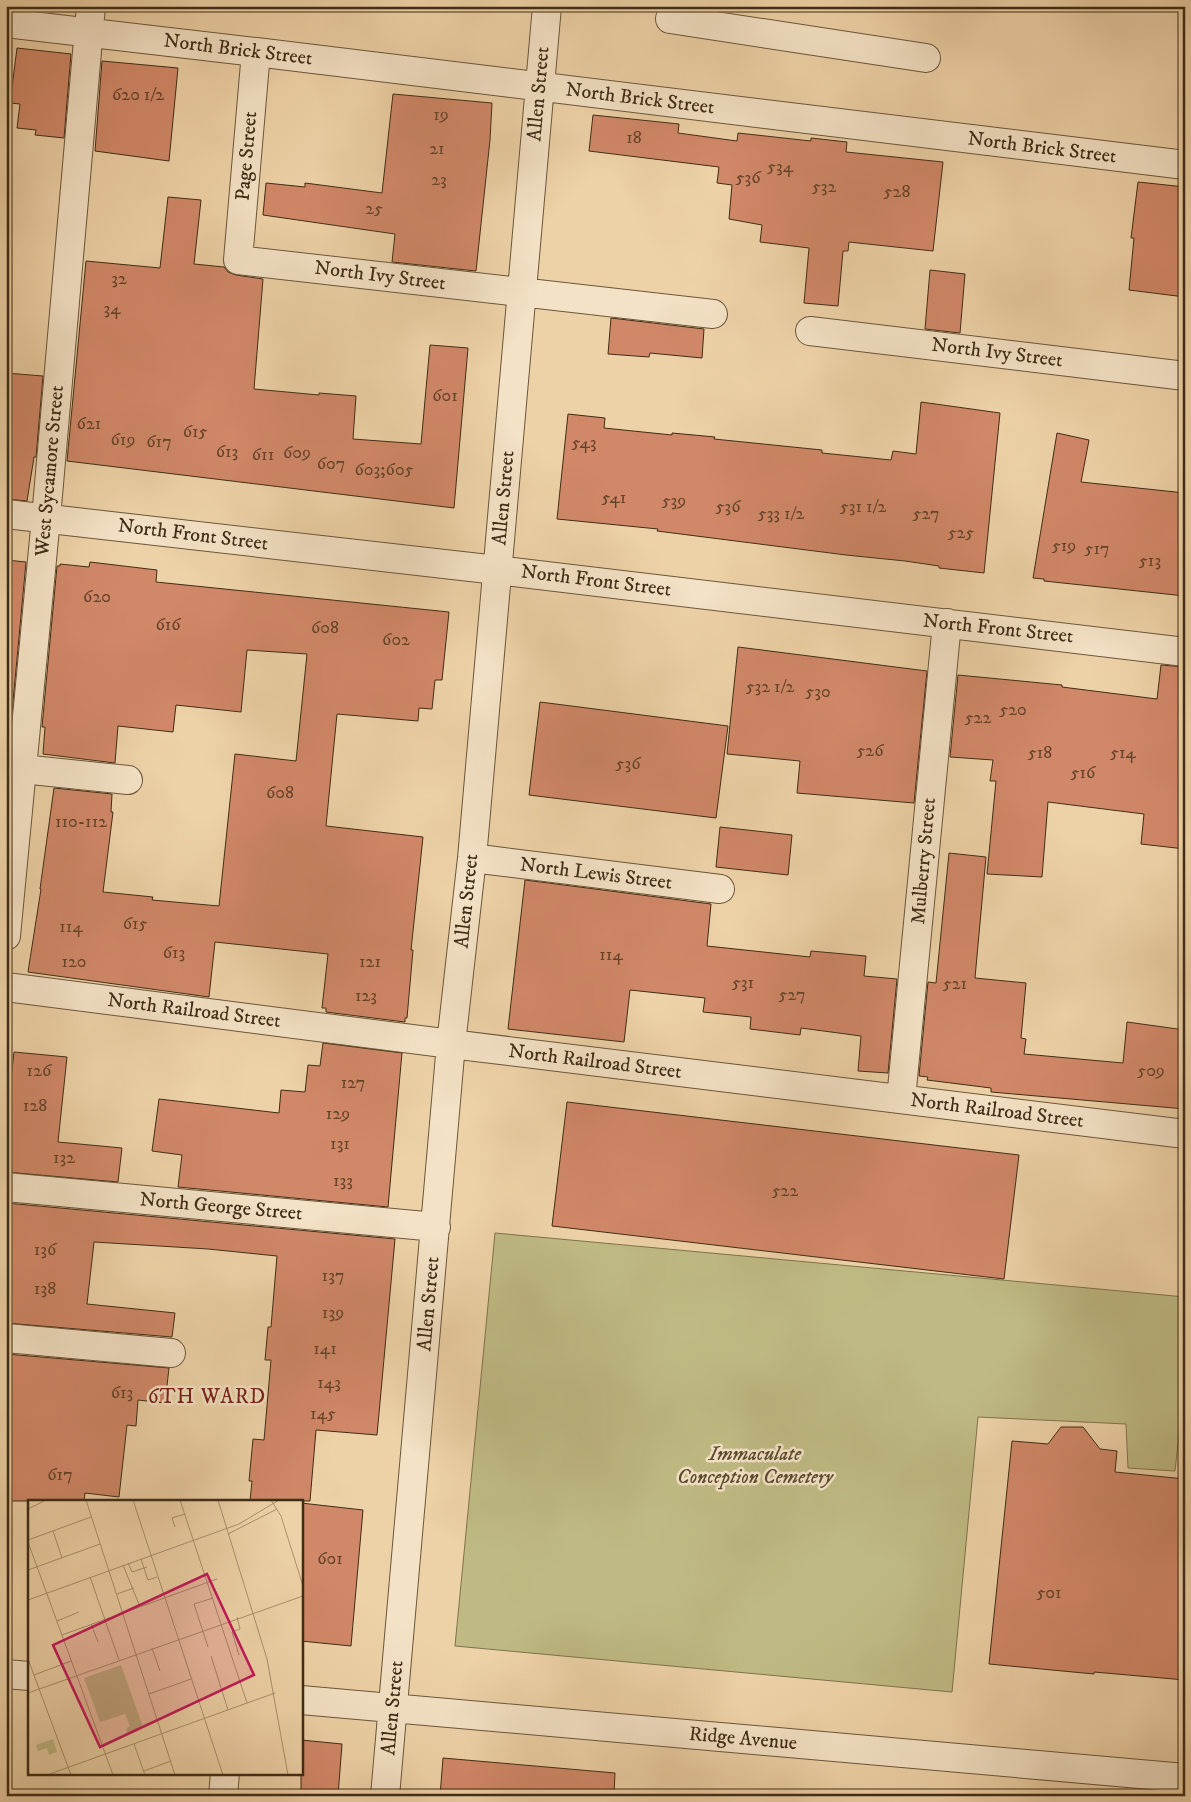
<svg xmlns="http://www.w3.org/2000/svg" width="1191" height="1802" viewBox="0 0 1191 1802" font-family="'IM FELL DW Pica',serif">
<rect width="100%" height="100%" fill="#eed2a7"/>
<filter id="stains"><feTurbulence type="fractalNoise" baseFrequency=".004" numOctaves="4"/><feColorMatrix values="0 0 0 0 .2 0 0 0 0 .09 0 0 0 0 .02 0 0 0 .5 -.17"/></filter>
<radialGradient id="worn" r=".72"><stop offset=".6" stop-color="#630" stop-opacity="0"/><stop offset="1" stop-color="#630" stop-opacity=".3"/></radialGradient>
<!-- green -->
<path fill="#bfba83" stroke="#7f734d" d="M495,1233L1185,1297V1379L1175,1471L1128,1468L1126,1424L978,1417L952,1692L455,1646Z"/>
<!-- building -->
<path fill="#d18868" stroke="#3f2c17" d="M17,48L71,54L64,138L35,135L36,130L17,128L20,104L10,103Z
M102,61L178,68L169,161L95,151Z
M393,94L492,103L490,140L476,271L392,262L395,234L263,215L266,183L305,187V183L382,193Z
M593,115L679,124L678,133L737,141L738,133L811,141V138L847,142L846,152L943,162L933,251L849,242L848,251H843L838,306L804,303L809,248L760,242L762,225L729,219L732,185L717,183L719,167L589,151Z
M1138,182L1185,187V297L1129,290L1134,238H1131Z
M168,197L201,200L194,264L224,267L228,272L236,275L263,279L254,389L319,395V393L356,396L353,439L421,444L430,345L468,348L454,508L67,461L86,261L160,268Z
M930,270L965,274L960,333L925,329Z
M611,318L704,329L702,358L650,353L649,357L608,354Z
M6,373L43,376L36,457H34L27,501L6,499Z
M921,402L1000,413L984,573L939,568V566L905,561L846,555L657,531L658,529L557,519L568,414L605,418L604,428L672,435V433L715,437L714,439L822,450V453L891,460L893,451L916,454Z
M1057,433L1089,440L1081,482L1185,493V596L1044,581V579L1033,578Z
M6,560L26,562L11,723L6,722Z
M90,562L157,570L156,582L449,612L442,680H435L432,709L419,708L418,721L337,714L326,826L423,837L411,950H413L407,1018H405V1022L326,1012V1008H322L328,954L215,942L209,997L28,972L41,889H40L54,788L112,794L111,812H113L103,892L153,897L152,900L219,906L235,754L296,761L307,654L247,650L241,712L176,705L173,732L118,726L115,763L43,754L45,727H42L57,566H60V564L89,567Z
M738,647L927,671L914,803L797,793L800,761L727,754Z
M1161,665L1185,667V849L1141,844L1144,814L1048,802L1042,877L987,874L996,781H990L993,760L950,757L958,675L1062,685V687L1157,699Z
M540,702L728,726L716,818L529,795Z
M720,827L792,835L788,875L716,867Z
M949,853L986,857L975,978L1026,983L1021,1038L1026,1039L1024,1054L1123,1063L1127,1022L1185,1030V1109L991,1092V1088L927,1080L928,1077L919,1076L928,982L936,983Z
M525,880L711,904L707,946L810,957L811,951L866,956L864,976L897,979L888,1073L858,1071L861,1036L801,1028L800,1035L750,1029L751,1017L703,1012L705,998L630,990L624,1042L508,1029Z
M323,1043L402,1053L388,1207L178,1187L182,1155L152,1151L159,1099L279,1113L281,1090L305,1092L308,1065L320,1066Z
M14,1052L67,1057L58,1142L122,1148L118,1182L6,1172V1122Z
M567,1102L1019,1155L1004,1279L552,1226Z
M6,1203L395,1239L377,1435L316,1430L310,1501H250L252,1481H249L253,1439L264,1440L271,1360H265L268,1327H271L277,1256L208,1249L94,1242L87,1304L175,1313L172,1337L6,1323Z
M6,1354L169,1368L165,1403L138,1400L136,1426L127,1425L119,1497L85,1493L84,1501H6Z
M1061,1427H1083L1100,1449L1117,1451L1115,1472L1185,1479V1680L1094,1672V1674L989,1664L1012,1441L1048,1444Z
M301,1503L363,1510L351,1646L301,1641Z
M301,1740L342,1744L338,1796H301Z
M443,1758L615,1773L614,1796H440Z"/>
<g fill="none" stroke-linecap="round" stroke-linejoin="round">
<defs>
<path id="minor" d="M673,6L670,19L926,58
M6,23L256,52L1185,165
M256,52L238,260L713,314
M810,331L1185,376
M6,514L497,570L1185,652
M22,769L128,780
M472,858L720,889
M6,936L46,518L91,6
M6,987L451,1044L1185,1134
M901,1099L947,623
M6,1187L436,1227
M6,1338L171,1353
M6,1674L29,1676
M301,1700L1185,1778
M223,1796L225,1773
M385,1796L451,1044L472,858L547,6"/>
</defs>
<!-- minor casing -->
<use href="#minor" stroke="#6b563b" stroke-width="30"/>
<!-- minor -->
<use href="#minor" stroke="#f4e2c6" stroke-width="28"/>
</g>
<g text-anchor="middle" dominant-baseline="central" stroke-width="5" stroke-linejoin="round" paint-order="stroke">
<!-- number labels -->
<g font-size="18" fill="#64432b">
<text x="138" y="95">620 1/2</text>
<text x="441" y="115">19</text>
<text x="634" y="138">18</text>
<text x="437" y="149">21</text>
<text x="780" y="167">534</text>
<text x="748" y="178">536</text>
<text x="439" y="180">23</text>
<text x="824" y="187">532</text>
<text x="897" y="192">528</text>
<text x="374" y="209">25</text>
<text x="119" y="279">32</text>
<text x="112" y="309">34</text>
<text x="445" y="396">601</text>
<text x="89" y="424">621</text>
<text x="195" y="432">615</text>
<text x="123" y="440">619</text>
<text x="159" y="442">617</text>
<text x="584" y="443">543</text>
<text x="227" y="452">613</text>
<text x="297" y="453">609</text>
<text x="263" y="455">611</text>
<text x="331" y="464">607</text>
<text x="384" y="470">603;605</text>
<text x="614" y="498">541</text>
<text x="674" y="501">539</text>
<text x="728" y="507">536</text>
<text x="863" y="507">531 1/2</text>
<text x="781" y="514">533 1/2</text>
<text x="926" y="514">527</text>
<text x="961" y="533">525</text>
<text x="1064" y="546">519</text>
<text x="1097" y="549">517</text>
<text x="1150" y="561">513</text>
<text x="97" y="597">620</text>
<text x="168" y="625">616</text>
<text x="325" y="628">608</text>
<text x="396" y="640">602</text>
<text x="770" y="687">532 1/2</text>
<text x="818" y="692">530</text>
<text x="1013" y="710">520</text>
<text x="978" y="718">522</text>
<text x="870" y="751">526</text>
<text x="1040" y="753">518</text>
<text x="1123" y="753">514</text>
<text x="628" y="764">536</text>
<text x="1083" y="773">516</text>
<text x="280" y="793">608</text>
<text x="81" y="822">110-112</text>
<text x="135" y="924">615</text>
<text x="71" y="927">114</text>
<text x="174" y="953">613</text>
<text x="611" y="955">114</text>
<text x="74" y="962">120</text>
<text x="370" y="962">121</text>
<text x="743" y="983">531</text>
<text x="955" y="984">521</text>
<text x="792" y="995">527</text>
<text x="366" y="996">123</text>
<text x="39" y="1071">126</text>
<text x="1151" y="1071">509</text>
<text x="353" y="1083">127</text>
<text x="35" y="1106">128</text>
<text x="338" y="1114">129</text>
<text x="340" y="1144">131</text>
<text x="64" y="1158">132</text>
<text x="343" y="1181">133</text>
<text x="785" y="1191">522</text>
<text x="45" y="1250">136</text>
<text x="333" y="1276">137</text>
<text x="45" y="1289">138</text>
<text x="333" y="1313">139</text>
<text x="325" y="1349">141</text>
<text x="329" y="1383">143</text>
<text x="122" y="1393">613</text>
<text x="323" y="1414">145</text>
<text x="60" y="1475">617</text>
<text x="330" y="1559">601</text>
<text x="1049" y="1593">501</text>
</g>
<!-- street labels -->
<g font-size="20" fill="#3f2c17" stroke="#f4e2c6">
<text transform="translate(238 50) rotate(7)">North Brick Street</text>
<text transform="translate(539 94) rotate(-85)">Allen Street</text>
<text transform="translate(640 99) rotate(7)">North Brick Street</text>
<text transform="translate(1042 148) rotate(7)">North Brick Street</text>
<text transform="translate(247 156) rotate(-85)">Page Street</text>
<text transform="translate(380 276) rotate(7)">North Ivy Street</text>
<text transform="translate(997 353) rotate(7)">North Ivy Street</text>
<text transform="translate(50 471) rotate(-85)">West Sycamore Street</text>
<text transform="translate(504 498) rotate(-85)">Allen Street</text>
<text transform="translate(193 535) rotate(7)">North Front Street</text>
<text transform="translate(596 581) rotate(7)">North Front Street</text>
<text transform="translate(998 629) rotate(6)">North Front Street</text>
<text transform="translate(924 861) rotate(-85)">Mulberry Street</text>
<text transform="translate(596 874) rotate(7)">North Lewis Street</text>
<text transform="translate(467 901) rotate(-84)">Allen Street</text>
<text transform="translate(194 1011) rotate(7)">North Railroad Street</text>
<text transform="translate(595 1062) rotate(7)">North Railroad Street</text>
<text transform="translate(997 1111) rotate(7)">North Railroad Street</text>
<text transform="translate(221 1207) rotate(5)">North George Street</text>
<text transform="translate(429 1304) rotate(-85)">Allen Street</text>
<text transform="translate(393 1708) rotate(-85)">Allen Street</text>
<text transform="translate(743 1739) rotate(5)">Ridge Avenue</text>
</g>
<!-- park labels -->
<g font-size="20" font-style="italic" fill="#59482d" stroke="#f4e2c6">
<text x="755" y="1454">Immaculate<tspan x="755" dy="23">Conception Cemetery</tspan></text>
</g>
<!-- neighbourhood labels -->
<g font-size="21" letter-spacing="1" fill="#7a1f14" stroke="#f4e2c6">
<text x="207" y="1397">6TH WARD</text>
</g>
</g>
<!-- overview -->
<g transform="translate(28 1500)">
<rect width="275" height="275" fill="#eed2a7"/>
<path d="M93,165L115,227L100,233L98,229L102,226L97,214L72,222L56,178ZM25,239L29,252L21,255L19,248L10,251L8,245Z" fill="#bfba83"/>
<path fill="none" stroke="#a8906d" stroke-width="1" d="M58,0L147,275M105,0L195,275M152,0L219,203M190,0L239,159L260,275M243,0L253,16L275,86M0,9L18,0M147,27L144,18L157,14M25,31L34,58M200,34L249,9M0,40L63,17M0,42L85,275M100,63L104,72L116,68L113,59M95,65L112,107M119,67L116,68L120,80L129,77M0,70L72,44M62,77L91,160M89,94L106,88M0,100L211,24L251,0M209,117L212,129L204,132L211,155M29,121L51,112M63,124L70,142M34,135L189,79M180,147L166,104L185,98M124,148L132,171M183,156L200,210M0,159L43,275M6,175L43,161M0,193L275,96M121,194L163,179M106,244L117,275M116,271L143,261M19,275L247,193"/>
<path fill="#c2185b" fill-opacity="0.15" stroke="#c2185b" stroke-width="2.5" d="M179,74L226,175L72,247L25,145Z"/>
<rect width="275" height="275" fill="none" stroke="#3f2c17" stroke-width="2.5"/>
</g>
<!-- margin -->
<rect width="1191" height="1802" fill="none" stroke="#eed2a7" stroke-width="25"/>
<rect x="8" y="8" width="1176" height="1787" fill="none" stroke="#3f2c17" stroke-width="2.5"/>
<rect x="12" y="12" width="1166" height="1777" fill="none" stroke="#3f2c17"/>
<rect width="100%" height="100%" filter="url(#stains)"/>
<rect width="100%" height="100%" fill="url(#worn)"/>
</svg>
